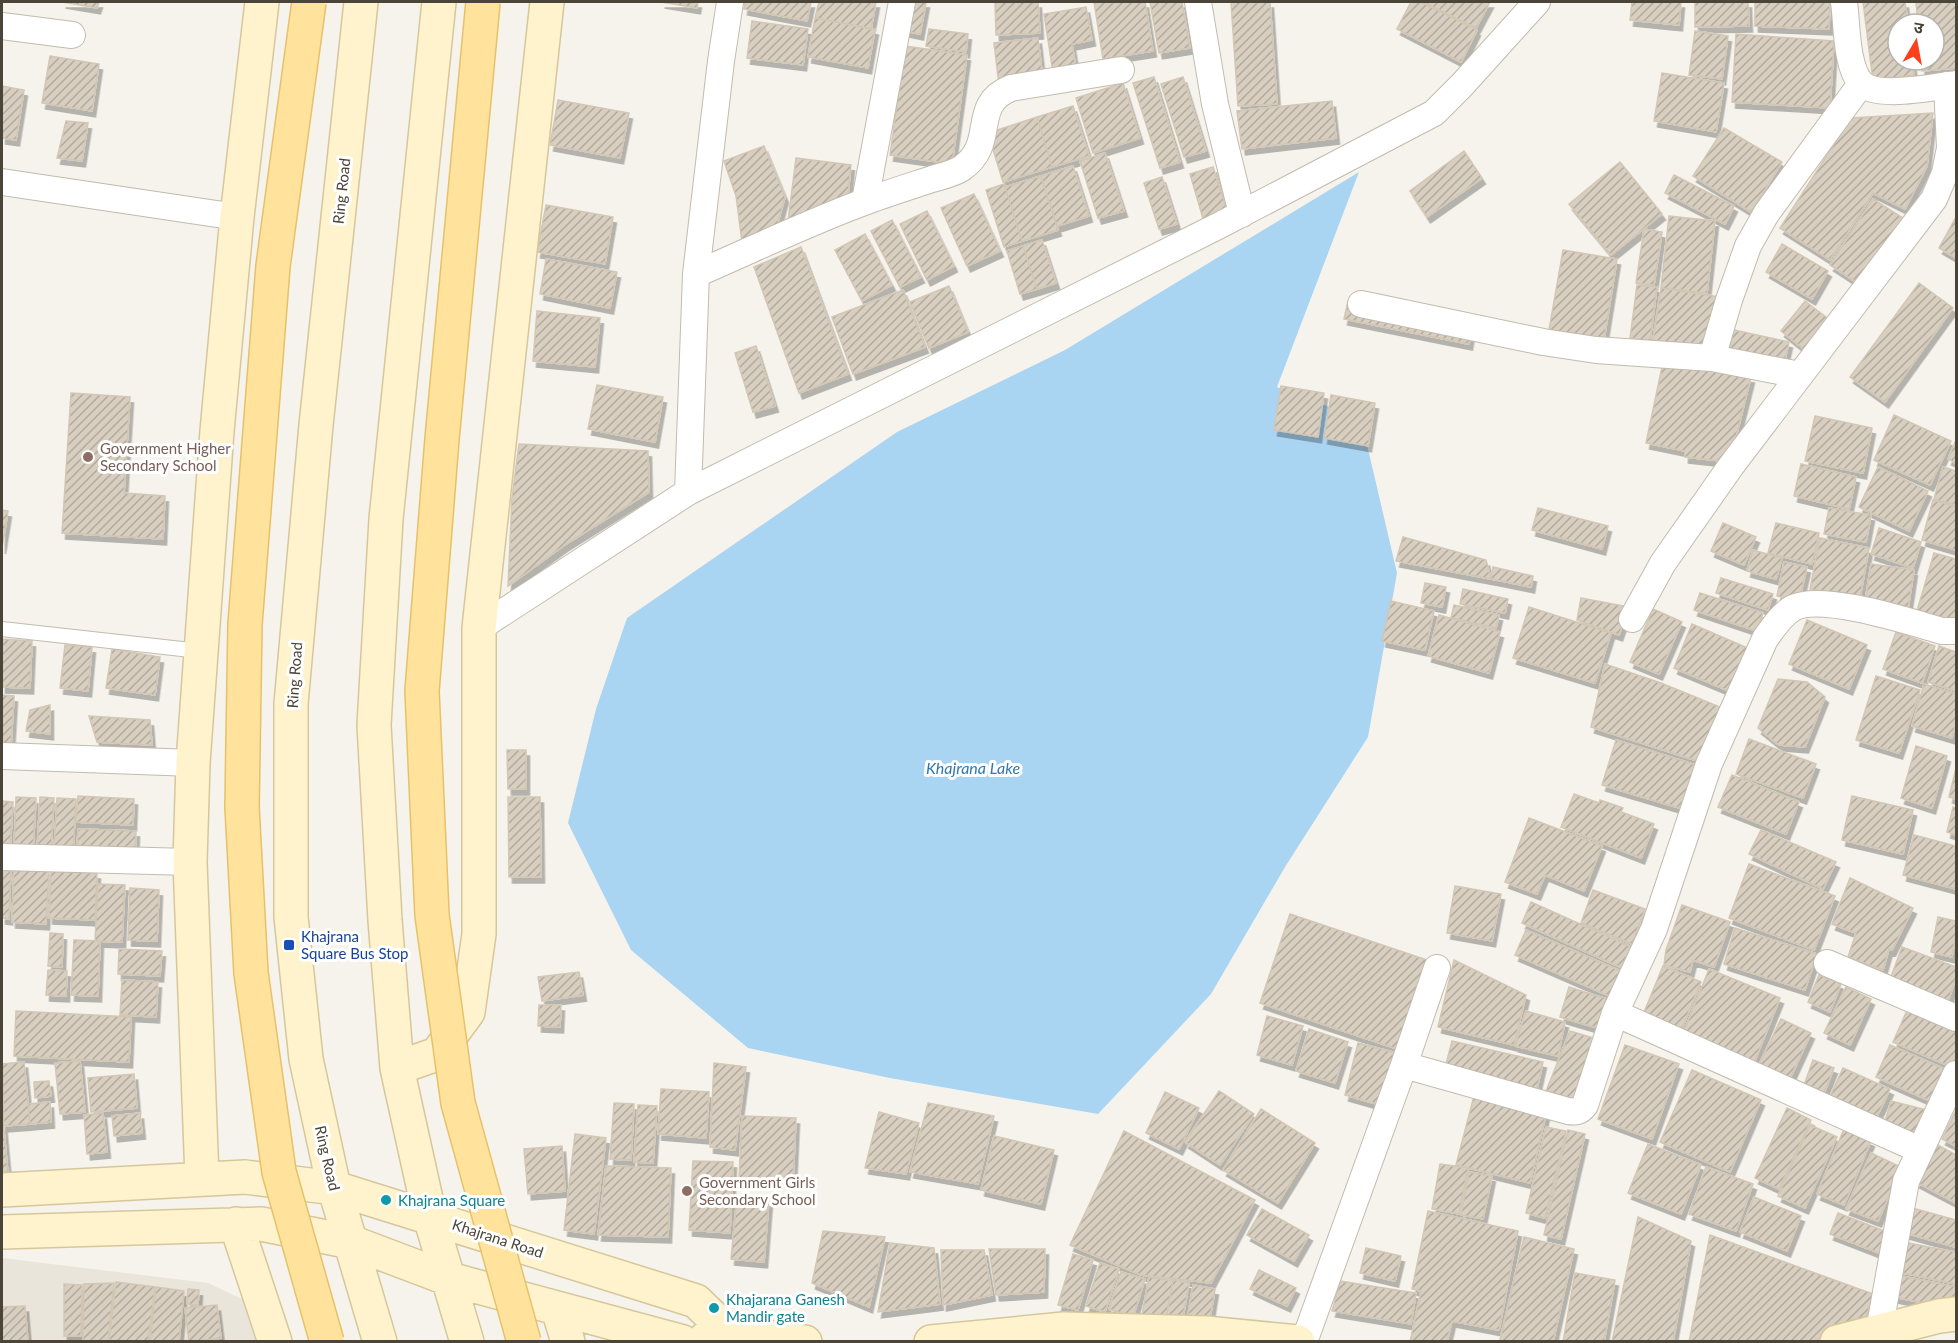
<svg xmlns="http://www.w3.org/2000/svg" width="1958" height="1343" viewBox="0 0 1958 1343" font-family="Lato,'Noto Sans Devanagari',sans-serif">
<defs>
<pattern id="building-hatch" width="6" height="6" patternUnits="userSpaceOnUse" patternTransform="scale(1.5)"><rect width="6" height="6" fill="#d8cfc1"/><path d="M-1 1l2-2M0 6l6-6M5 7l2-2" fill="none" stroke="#b1aa9e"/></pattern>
<filter id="shadow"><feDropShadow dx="3.5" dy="6" stdDeviation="0" flood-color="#0004"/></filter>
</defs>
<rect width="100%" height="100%" fill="#f6f3ec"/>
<!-- residential -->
<path fill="#eae5da" d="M2,1258L208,1283L263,1309L272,1342H2Z"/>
<!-- water -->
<path fill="#a9d4f2" d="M1359,172L1277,387L1361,419L1397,573L1368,737L1285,867L1211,994L1098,1114L890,1078L748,1048L631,950L568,823L596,709L627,618L897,432L1065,350Z"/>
<!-- building -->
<path fill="url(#building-hatch)" stroke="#d3c7b4" stroke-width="1.5" filter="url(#shadow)" d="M62,2H99L97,8Z
M661,2H698L697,8Z
M745,2H811L807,21L744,9Z
M819,2H876L871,29L815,18Z
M910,2H926L920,34L905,31Z
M995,2H1038L1040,33L996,35Z
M1094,2H1145L1153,51L1103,59Z
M1150,2H1182L1190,48L1159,53Z
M1231,2H1270L1277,104L1238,106Z
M1411,2H1421L1477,30L1461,62L1397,29Z
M1423,2H1490L1476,28Z
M1632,2H1681L1679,25L1630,20Z
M1695,2H1748L1749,26L1695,27Z
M1755,2H1830L1829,29L1755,26Z
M1863,2H1905L1908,24H1898V60H1912L1914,75L1873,81Z
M1916,2H1956V68L1922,71L1921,60H1934V24H1918Z
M1086,7L1092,40L1072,44L1076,69L1053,73L1044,14Z
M815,18L875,29L868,68L808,57Z
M752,21L808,29L803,65L747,58Z
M929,29L968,34L966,52L926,46Z
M1695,31L1728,36L1722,79L1689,75Z
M1736,34L1834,41L1830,108L1732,102Z
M1038,38L1043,81L999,85L994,43Z
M905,46L967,55L952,164L890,155Z
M50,56L99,64L92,111L42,103Z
M1662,73L1724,83L1716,132L1654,121Z
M1154,77L1180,162L1160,168L1133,83Z
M1183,77L1206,151L1184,157L1161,84Z
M1123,83L1140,138L1093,153L1076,98Z
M2,86L24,90L16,140L2,138Z
M558,100L629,113L620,158L550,145Z
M1332,101L1336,138L1242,149L1237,111Z
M1073,106L1089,156L1052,167L1037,117Z
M1933,113L1927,166L1905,209L1873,193L1830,260L1780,228L1851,118Z
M1037,117L1052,167L1003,182L988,133Z
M66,121L88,123L82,161L57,158Z
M1724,128L1782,162L1751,212L1693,176Z
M764,146L785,197L776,229L742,242L736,196L724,161Z
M1464,151L1482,178L1427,217L1410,191Z
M1105,153L1124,211L1098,218L1080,161Z
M796,158L851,165L848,195L788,221Z
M1620,162L1662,214L1611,255L1569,204Z
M1073,166L1089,216L1057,226L1041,176Z
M1213,167L1228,214L1204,222L1190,174Z
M1674,175L1734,206L1725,224L1665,193Z
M1041,176L1058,230L1022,241L1005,187Z
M1162,177L1177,224L1159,229L1144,183Z
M1004,184L1022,241L1004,247L986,190Z
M974,194L1000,251L967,266L941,208Z
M1873,199L1909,222L1862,286L1830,265Z
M546,205L613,217L605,264L537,252Z
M927,211L954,266L927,280L900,224Z
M1669,216L1715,221L1707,293L1661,288Z
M1956,217V258L1939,248Z
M892,220L921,277L900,287L871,231Z
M1644,229L1662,232L1654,285L1636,283Z
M865,234L892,285L862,301L835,250Z
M1042,240L1056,283L1037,289L1023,246Z
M1782,244L1828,271L1812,299L1766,272Z
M1023,246L1037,289L1020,294L1007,251Z
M801,247L848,374L799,393L754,267Z
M1563,250L1617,259L1604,340L1549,330Z
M546,259L617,272L610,308L540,294Z
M1919,283L1953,308L1885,402L1850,377Z
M1637,285L1657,287L1650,341L1630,338Z
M949,286L968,332L929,348L910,302Z
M1661,288L1719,297L1711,350L1653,340Z
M903,290L925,347L853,374L832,317Z
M1348,301L1472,325L1469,344L1344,319Z
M1805,301L1830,320L1805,350L1781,331Z
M537,311L600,318L595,367L533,361Z
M1734,330L1789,342L1784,364L1728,352Z
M756,346L775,406L753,412L735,353Z
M1663,362L1751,377L1736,437L1721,461L1685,457V451L1646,443Z
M597,385L663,397L655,442L588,429Z
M1281,386L1324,393L1318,437L1274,430Z
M71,393L130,397L124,493L165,496L163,539L62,533Z
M1331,395L1375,403L1368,446L1324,438Z
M1894,415L1951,441L1930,485L1874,460Z
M1815,416L1872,428L1863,473L1805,461Z
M1956,440V463L1948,459Z
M519,444L648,451L649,492L566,544L508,586L512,498Z
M1801,464L1856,477L1849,509L1794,496Z
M1878,467L1928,491L1909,531L1859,507Z
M1943,467L1956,471V505L1934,499Z
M1933,500L1956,507V550L1922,540Z
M1538,508L1608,526L1602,549L1532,530Z
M1829,508L1871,515L1866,542L1824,534Z
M2,510L8,511L2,548Z
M1723,523L1756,537L1744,565L1711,551Z
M1776,523L1819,533L1812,564L1768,553Z
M1879,528L1921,542L1913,568L1871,554Z
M1403,537L1486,560L1491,579L1396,561Z
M1820,538L1869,548L1860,598L1810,589Z
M1753,550L1782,558L1776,579L1747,571Z
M1934,553L1956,559V623L1917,611Z
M1784,562L1807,567L1799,601L1777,596Z
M1871,564L1914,570L1908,609L1865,602Z
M1493,567L1533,576L1531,587L1491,579Z
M1721,578L1773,594L1768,610L1716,593Z
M1425,583L1446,587L1442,607L1421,603Z
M1463,589L1508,599L1505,613L1460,604Z
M1700,593L1763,613L1757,631L1694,610Z
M1581,598L1629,607L1619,635L1577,620Z
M1391,601L1434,611L1425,650L1382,641Z
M1454,605L1499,615L1496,628L1451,618Z
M1529,607L1611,633L1595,683L1513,658Z
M1653,609L1682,622L1659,674L1630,662Z
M1439,615L1500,632L1489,673L1428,656Z
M1807,620L1867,645L1849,689L1789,664Z
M1692,624L1752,650L1734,693L1674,668Z
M1896,632L1935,646L1922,683L1883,669Z
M2,639L32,641L30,688L2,687Z
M65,645L92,647L88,691L60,688Z
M1939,646L1956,652V691L1928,682Z
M112,649L160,657L155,695L106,688Z
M1605,664L1661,683L1727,710L1704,763L1591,727Z
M1876,676L1920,690L1899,753L1856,740Z
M1778,679L1807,682L1825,697L1805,747L1779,745L1758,728Z
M1924,684L1956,694V722L1952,738L1912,726Z
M2,695L14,696L11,746H2Z
M50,705V734L26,731L30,710Z
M89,716L150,720L152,745L97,742Z
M1749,739L1816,764L1803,798L1736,774Z
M1616,740L1696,765L1683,809L1602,785Z
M1916,746L1947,756L1932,808L1901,798Z
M507,750H526V789H508Z
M1956,768V799L1949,797Z
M1732,775L1799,802L1786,834L1718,807Z
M1574,794L1599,803L1600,800L1623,808L1621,812L1654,824L1641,858L1561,827Z
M78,796L134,799L133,825L76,822Z
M1852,796L1913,810L1903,854L1842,840Z
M16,797L36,798L33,851L14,850Z
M40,797L54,798L51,853L37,852Z
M508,797H540L541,877H509Z
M57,798L76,799L73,853L54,852Z
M2,801L13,802L10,852L2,851Z
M1953,807L1956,808V835L1947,832Z
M1529,818L1602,846L1584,891L1545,875L1537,894L1505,882Z
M78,829L136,831L135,856L77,853Z
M1761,830L1836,862L1823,889L1749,854Z
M1914,835L1956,846V889L1903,875Z
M1749,864L1835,896L1814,950L1729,918Z
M2,866H11L9,919L2,918Z
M14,867L49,869L46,924L12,922Z
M51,871L97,873L95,920L49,918Z
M1850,878L1913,908L1892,950L1889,949L1883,970L1848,957L1856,933L1832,924Z
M98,884L125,885L122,942L95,941Z
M1455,886L1501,894L1492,941L1447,933Z
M130,888L159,890L157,941L128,940Z
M1593,890L1645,909L1632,944L1581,923Z
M1531,902L1631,947L1622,968L1522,923Z
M1682,905L1730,922L1714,967L1693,960L1690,972L1664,965L1666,950Z
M1290,914L1430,961L1400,1050L1260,1003Z
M1938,917L1956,921V934L1952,957L1931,952Z
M1735,928L1817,954L1805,990L1724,964Z
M1526,930L1625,973L1614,998L1515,955Z
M50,933L63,934L62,967L48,966Z
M74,940L100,941L98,996L71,995Z
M1902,947L1956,967V977L1947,1005L1889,982Z
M119,949L162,951L160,976L118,974Z
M1454,960L1526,995L1514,1045L1438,1027Z
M1663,966L1701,982L1680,1033L1642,1017Z
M1709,969L1780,998L1752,1068L1681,1039Z
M48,970L67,971L66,996L46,995Z
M579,972L583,995L542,1001L538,977Z
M1819,975L1841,984L1830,1012L1808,1002Z
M122,980L158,982L156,1017L120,1015Z
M1569,987L1610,1000L1601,1029L1560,1017Z
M1846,987L1871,999L1850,1045L1824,1033Z
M539,1005H561L560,1027L538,1026Z
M1908,1008L1956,1028V1061L1954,1068L1893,1042Z
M16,1011L131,1017L129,1062L14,1056Z
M1526,1011L1565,1022L1558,1056L1515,1046Z
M1267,1016L1303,1026L1292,1065L1257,1055Z
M1781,1019L1811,1033L1788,1083L1757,1069Z
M1309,1029L1348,1042L1335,1083L1296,1071Z
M1570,1031L1600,1040L1577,1106L1543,1099Z
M1452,1041L1543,1062L1536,1093L1444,1072Z
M1358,1043L1397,1053L1384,1106L1345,1095Z
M1625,1045L1679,1064L1652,1139L1598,1119Z
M1890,1045L1951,1072L1937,1104L1876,1077Z
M1813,1060L1834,1068L1823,1096L1803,1088Z
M80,1061L85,1112L60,1114L55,1063Z
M24,1062L30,1124L4,1126L2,1064Z
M714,1063L746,1067L735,1150L710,1147Z
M1843,1068L1890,1089L1873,1125L1827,1103Z
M1692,1070L1761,1100L1730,1172L1660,1142Z
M134,1074L137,1108L91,1112L88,1078Z
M49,1081L51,1096L35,1098L34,1082Z
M661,1089L709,1092L706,1138L658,1134Z
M1219,1091L1254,1114L1220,1165L1185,1142Z
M1165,1092L1199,1108L1179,1149L1146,1133Z
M1474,1096L1546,1114L1530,1183L1456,1165Z
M1891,1101L1927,1110L1921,1134L1884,1125Z
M50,1102L51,1122L30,1124L28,1104Z
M614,1103L634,1104L631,1160L610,1159Z
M928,1103L994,1116L978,1184L910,1172Z
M638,1105L657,1106L653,1163L634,1162Z
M1787,1108L1811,1120L1779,1189L1755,1178Z
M1261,1109L1315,1143L1278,1203L1223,1170Z
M1956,1110V1146L1942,1139Z
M879,1112L919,1123L906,1174L865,1168Z
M103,1113L107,1152L87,1154L84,1115Z
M140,1113L142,1133L114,1136L112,1116Z
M742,1116L796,1118L793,1181L739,1179Z
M3,1120L8,1174H2V1121Z
M1810,1125L1837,1137L1805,1208L1778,1196Z
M1546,1127L1566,1131L1545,1218L1526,1213Z
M1844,1129L1871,1141L1844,1205L1817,1194Z
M1568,1130L1585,1134L1561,1239L1544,1235Z
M1124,1131L1255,1200L1211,1283L1141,1275L1070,1245Z
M575,1134L606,1138L594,1234L564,1230Z
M994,1136L1054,1150L1041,1204L981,1190Z
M1648,1144L1701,1165L1681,1214L1628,1193Z
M1936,1144L1956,1155V1203L1916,1182Z
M562,1146L565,1191L528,1194L524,1149Z
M1871,1153L1901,1167L1878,1221L1846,1209Z
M693,1161L733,1162L730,1233L689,1230Z
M1440,1164L1468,1168L1459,1214L1432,1209Z
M606,1166L671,1168L668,1237L598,1235Z
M1706,1167L1753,1184L1736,1231L1689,1214Z
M1469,1172L1492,1176L1483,1219L1461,1215Z
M737,1197L769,1200L764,1262L731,1259Z
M1754,1197L1801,1216L1787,1251L1740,1232Z
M1909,1207L1956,1220L1955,1247L1902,1232Z
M1262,1209L1309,1235L1294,1261L1247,1235Z
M1428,1211L1518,1231L1499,1330L1452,1321L1447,1342H1410L1421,1291L1412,1289Z
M1838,1213L1887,1232L1879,1253L1830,1234Z
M1638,1217L1691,1241L1673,1342H1612Z
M823,1231L885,1237L869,1307L812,1283Z
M1710,1235L1873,1294L1862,1331L1808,1342H1689Z
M1524,1237L1574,1249L1553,1342H1508L1500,1340Z
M1903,1242L1956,1252V1284L1898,1272Z
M890,1243L934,1248L940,1304L878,1312Z
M1366,1248L1401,1256L1395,1281L1360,1273Z
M989,1249H1045L1044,1292L996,1295Z
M941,1250H984L992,1295L943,1305Z
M1073,1254L1093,1260L1078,1310L1058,1305Z
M1100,1263L1119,1269L1105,1312L1086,1306Z
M1259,1270L1296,1288L1287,1306L1250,1289Z
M1121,1272L1145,1279L1133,1317L1109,1309Z
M1575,1273L1615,1280L1604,1342H1563Z
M1892,1274L1956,1287L1955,1309L1888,1296Z
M1149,1277L1173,1281L1165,1324L1141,1320Z
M1173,1280L1189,1283L1181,1329L1165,1326Z
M1340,1281L1416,1293L1411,1324L1332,1311Z
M116,1282L155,1287L148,1342H109Z
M114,1283L108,1342H83L84,1284Z
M64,1284L82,1285L81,1336H64Z
M1193,1285L1215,1289L1208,1331L1186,1327Z
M156,1287L184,1291L179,1342H150Z
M188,1289L199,1290L198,1305L187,1304Z
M217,1305L221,1338L189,1342L185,1308Z
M25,1306L28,1342H2V1307Z"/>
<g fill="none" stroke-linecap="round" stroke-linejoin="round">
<defs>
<path id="lane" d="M2,629L200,651"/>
<path id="street" d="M1198,2L1215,104L1242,214
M1844,2C1847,23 1846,67 1861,83C1876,99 1935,87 1956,84
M2,26L72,35
M2,182L237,217
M865,201L902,2
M696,274C752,250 809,222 867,201C889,193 911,186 932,179C942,176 953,174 962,168C998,143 969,105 1011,88L1121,70
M1361,304L1543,342L1596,350L1712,358L1800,375
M1712,358L1729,300L1748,246L1766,214L1861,84
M688,492L696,274L721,61L730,2
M1632,619L1663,563L1731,466L1934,199L1945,173L1950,148L1947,85
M479,628L688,492L1220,225L1434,113L1462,85L1537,2
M2,756L193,763
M2,857L190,862
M1827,963L1956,1018
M1615,1013L1920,1150
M1404,1065L1568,1111C1576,1112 1580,1112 1585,1105L1615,1013L1654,929L1709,764L1765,639C1773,628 1781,615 1793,608C1822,593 1910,622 1942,631H1956
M1879,1331L1906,1181L1956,1074
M1304,1342L1404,1065L1437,968"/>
<path id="secondary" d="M361,2L316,425L291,704V917L306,1059L333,1183L380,1342
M439,2L386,519L374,725L385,920L397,1068L430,1217L467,1342
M397,1068L437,1054L468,1012L479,934V628L547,2
M202,1178L190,862L193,763L217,431L237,217L262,2
M2,1190L245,1177L335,1188L696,1301L728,1332
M236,1224L275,1342
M2,1232L261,1224L351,1242L449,1279L683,1342
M558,1309L568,1342
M706,1338L728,1332L805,1342
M931,1342L1064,1329L1206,1333L1298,1342
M1837,1342L1939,1316L1956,1314"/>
</defs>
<!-- lane casing -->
<use href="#lane" stroke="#c2bbae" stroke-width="16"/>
<!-- street casing -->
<use href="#street" stroke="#c2bbae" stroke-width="28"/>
<!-- secondary casing -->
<use href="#secondary" stroke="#d6c79b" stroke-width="36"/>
<!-- lane -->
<use href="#lane" stroke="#fff" stroke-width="14"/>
<!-- street -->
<use href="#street" stroke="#fff" stroke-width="26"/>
<!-- secondary -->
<use href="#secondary" stroke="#fff3cd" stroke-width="33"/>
<defs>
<path id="primary-bridge" d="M309,2L273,266L245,624L242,807L251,973L279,1172L327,1342
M483,2L442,439L422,691L432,915L458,1103L524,1342"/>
</defs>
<!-- primary-bridge casing -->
<use href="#primary-bridge" stroke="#e6c16a" stroke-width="36" stroke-linecap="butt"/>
<!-- primary-bridge -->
<use href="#primary-bridge" stroke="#ffe39c" stroke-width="33"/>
</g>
<!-- markers -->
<g fill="#8d6e63" stroke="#fff" stroke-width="2">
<circle cx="88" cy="457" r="6"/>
<circle cx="687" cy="1191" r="6"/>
</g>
<rect fill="#1a4fb4" stroke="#fff" stroke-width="2" x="283" y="939" width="12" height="12" rx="3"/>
<g fill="#0f9aa8" stroke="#fff" stroke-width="2">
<circle cx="386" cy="1200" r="6"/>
<circle cx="714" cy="1308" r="6"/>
</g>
<g text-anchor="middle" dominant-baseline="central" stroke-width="6" stroke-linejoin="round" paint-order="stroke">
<!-- street labels -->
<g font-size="15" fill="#4b4439" stroke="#fff">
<text transform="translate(341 191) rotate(-84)">Ring Road</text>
<text transform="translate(294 675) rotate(-86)">Ring Road</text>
<text transform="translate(328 1158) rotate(77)">Ring Road</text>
<text transform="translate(498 1238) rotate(18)">Khajrana Road</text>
</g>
<!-- education labels -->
<g font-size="15" fill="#785e54" stroke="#fff" text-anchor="start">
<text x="100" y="448">Government Higher<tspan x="100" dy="17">Secondary School</tspan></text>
<text x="699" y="1182">Government Girls<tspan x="699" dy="17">Secondary School</tspan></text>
</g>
<!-- transit labels -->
<g font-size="15" fill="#164399" stroke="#fff" text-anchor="start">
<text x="301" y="936">Khajrana<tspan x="301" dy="17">Square Bus Stop</tspan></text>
</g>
<!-- culture labels -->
<g font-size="15" fill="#0d838f" stroke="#fff" text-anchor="start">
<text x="398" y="1200">Khajrana Square</text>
<text x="726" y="1299">Khajarana Ganesh<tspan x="726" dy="17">Mandir gate</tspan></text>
</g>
<!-- water labels -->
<g font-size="16" font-style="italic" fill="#2e7ab2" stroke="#fff">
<text x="973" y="767">Khajrana Lake</text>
</g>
</g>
<!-- border -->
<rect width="1958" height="1343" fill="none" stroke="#4b4439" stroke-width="6"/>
<!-- north arrow -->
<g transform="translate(1916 42) rotate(10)"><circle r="28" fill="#ffffff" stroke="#b7b4b0" stroke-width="1.5"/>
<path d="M0-4.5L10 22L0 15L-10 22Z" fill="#fc3f1d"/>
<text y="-9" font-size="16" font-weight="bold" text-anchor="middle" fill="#4b4439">उ</text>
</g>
</svg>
